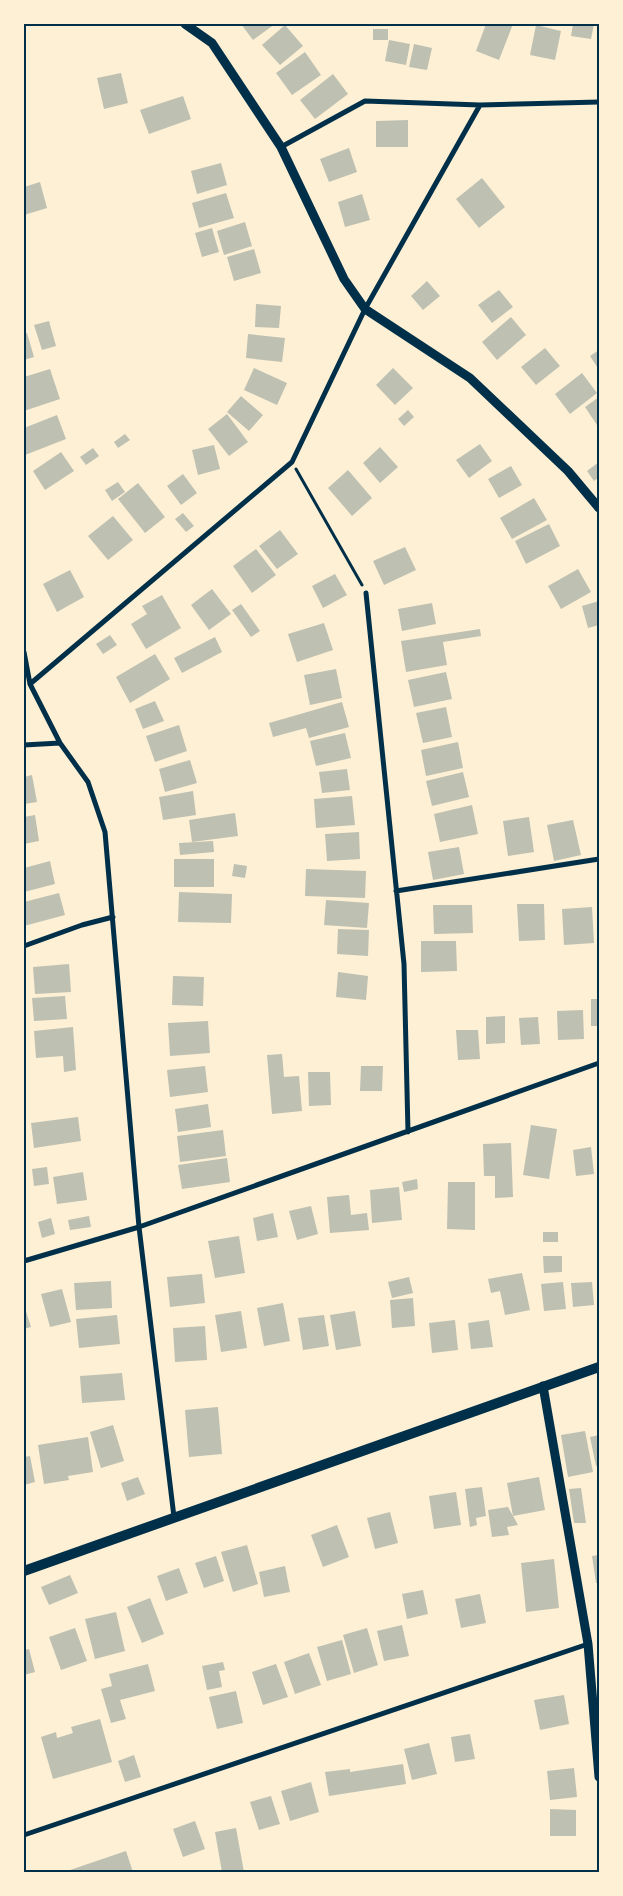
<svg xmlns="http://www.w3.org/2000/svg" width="623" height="1896" viewBox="0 0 623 1896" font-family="Commissioner,sans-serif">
<rect width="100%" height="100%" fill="#fdf0d5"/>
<!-- building -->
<path fill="#bec0b2" d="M241,24H275L253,40Z
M486,24H513L499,60L476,51Z
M573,24H594L591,39L571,36Z
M285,25L303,46L280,65L262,45Z
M536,25L561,31L555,60L530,55Z
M373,29H388V40H373Z
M389,40L410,44L406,65L385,61Z
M414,44L432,48L427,70L409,67Z
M305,52L321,75L292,95L276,73Z
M121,73L128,103L104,109L97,78Z
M333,74L348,94L315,119L300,100Z
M183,96L191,119L149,134L140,110Z
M408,120V147H376V121Z
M349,148L357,172L329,182L320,159Z
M221,163L227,185L197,194L191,171Z
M482,178L505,207L479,228L456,199Z
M40,182L47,208L24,215V187Z
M226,193L234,218L199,228L192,203Z
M362,194L370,220L345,227L338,202Z
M245,222L252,246L224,255L217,231Z
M212,228L219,252L202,257L195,233Z
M254,249L261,273L234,281L227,257Z
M427,281L440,296L423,310L411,296Z
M499,290L513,307L492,323L478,305Z
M256,304L281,306L279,328L255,327Z
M511,317L526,335L497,360L482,342Z
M49,321L56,346L42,350L34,325Z
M27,333L34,357L24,360V334Z
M248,334L285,338L282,362L246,358Z
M545,348L560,366L536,385L521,367Z
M599,350V370L590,356Z
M254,368L287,383L277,405L244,390Z
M393,368L413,388L395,405L376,385Z
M50,369L60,399L24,411V377Z
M582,373L597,393L570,414L555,394Z
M241,396L263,415L249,431L227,412Z
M599,397V428L585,407Z
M408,410L414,417L404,426L398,419Z
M227,414L248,442L229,456L208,429Z
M57,415L66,439L25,455L24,428Z
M125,434L130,440L118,448L114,442Z
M480,444L492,461L469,478L456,460Z
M214,445L220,469L198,475L192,450Z
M380,447L398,467L380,483L363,463Z
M93,448L99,456L86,465L80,457Z
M61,452L74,471L45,490L33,471Z
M599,462V477L594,481L587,471Z
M511,466L522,485L499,498L488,479Z
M348,470L372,498L352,516L328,488Z
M183,474L197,493L181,505L167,486Z
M118,482L125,492L112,501L105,490Z
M138,483L165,517L145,533L118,499Z
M534,498L547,520L512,539L500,518Z
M183,513L194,526L186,532L175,519Z
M113,516L133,540L108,560L88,536Z
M549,524L560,546L526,564L515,541Z
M280,530L298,554L277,569L259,546Z
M405,547L416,570L384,585L373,561Z
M256,549L276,575L252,593L233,566Z
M578,569L591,592L561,609L548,586Z
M70,570L84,597L57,612L43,584Z
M335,574L347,595L323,608L312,586Z
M212,589L231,614L209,630L191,605Z
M162,595L181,628L146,649L131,624L147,614L142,606Z
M599,601V625L588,628L582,606Z
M432,603L436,624L402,631L398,609Z
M241,604L260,631L251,637L232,610Z
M324,623L333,650L297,662L288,634Z
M480,629L481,636L443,642L447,665L406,672L401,641Z
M110,635L117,645L103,654L96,644Z
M215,637L222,652L182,673L174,658Z
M155,654L170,679L130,703L116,677Z
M336,669L342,698L310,705L304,675Z
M446,672L452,699L414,707L408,680Z
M155,701L164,721L143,729L135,709Z
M342,702L349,727L309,738L306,728L273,737L269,723Z
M446,707L452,737L423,743L416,713Z
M179,725L187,751L155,762L146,736Z
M345,733L351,758L316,766L310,741Z
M458,742L463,768L426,776L421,750Z
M190,760L197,783L165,792L159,769Z
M347,769L350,790L322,793L319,772Z
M463,772L469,797L432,806L426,781Z
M32,775L37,802L24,804V777Z
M193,791L196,815L163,820L159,797Z
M352,796L355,825L316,828L314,799Z
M472,805L478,834L440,842L434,814Z
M235,813L238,836L192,842L189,820Z
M35,815L39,841L24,844V817Z
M529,817L534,852L508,856L503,821Z
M573,820L581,855L554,861L547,825Z
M359,832L360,859L327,861L325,834Z
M213,841L214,852L180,855L179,843Z
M459,847L464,874L433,880L428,852Z
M174,859H214V887H174Z
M50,861L55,884L24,892V868Z
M234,864L247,866L245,878L232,876Z
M306,869L366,871L365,898L305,896Z
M179,892L232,894L231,923L178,922Z
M59,893L65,915L24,926V902Z
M326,900L369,903L367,928L324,925Z
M517,904H544L545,940L519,941Z
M433,905H472L473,933L434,934Z
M592,907L594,943L564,945L562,909Z
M338,929L369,930L368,956L337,954Z
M421,941H456L457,971L421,972Z
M69,964L71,992L35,994L33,967Z
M338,972L368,976L366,1000L336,997Z
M173,976L204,977L203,1006L172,1005Z
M65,996L67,1019L34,1021L32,998Z
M591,999H599V1026H591Z
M583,1010L584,1039L558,1040L557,1011Z
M505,1016V1043L486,1044V1017Z
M538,1017L540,1044L521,1045L519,1018Z
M208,1021L210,1053L170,1056L168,1023Z
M73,1027L76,1070L64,1072L63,1056L36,1058L34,1031Z
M456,1030H478L480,1059L458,1060Z
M282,1054L284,1077L299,1076L302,1111L272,1114L267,1055Z
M205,1066L208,1092L170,1097L167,1070Z
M361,1066H383L382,1091H360Z
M308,1072H330L331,1105L309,1106Z
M208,1104L211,1127L178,1132L175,1109Z
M78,1117L81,1141L34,1148L31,1123Z
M531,1125L557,1129L549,1179L523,1175Z
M223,1130L226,1156L180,1162L177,1136Z
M511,1143L513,1197L495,1198V1176H484L483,1144Z
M591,1147L594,1174L576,1176L573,1150Z
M227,1158L230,1182L182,1189L178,1165Z
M47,1167L49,1184L34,1186L32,1169Z
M83,1172L87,1200L57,1204L53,1177Z
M417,1179L418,1189L404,1192L402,1182Z
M448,1182H475V1230L447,1229Z
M399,1187L402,1220L372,1223L370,1190Z
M349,1195L351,1215L367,1213L369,1230L330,1233L327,1197Z
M311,1206L318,1234L297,1240L289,1211Z
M273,1213L278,1237L257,1241L253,1218Z
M89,1216L91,1227L70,1230L68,1220Z
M51,1218L55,1234L42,1238L38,1222Z
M543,1232H558V1242H543Z
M239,1236L245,1273L215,1278L208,1241Z
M543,1256H562V1272L544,1273Z
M522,1273L530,1310L505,1315L500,1291L491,1293L488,1279Z
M202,1274L205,1303L170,1307L167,1277Z
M409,1277L413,1293L392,1298L388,1282Z
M111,1281L112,1308L76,1310L74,1283Z
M563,1282L566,1309L544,1311L541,1284Z
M592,1282L594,1305L573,1307L571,1283Z
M62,1289L71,1322L50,1327L41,1294Z
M413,1298L415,1326L392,1328L390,1300Z
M283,1303L290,1341L264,1346L257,1308Z
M24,1305L31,1327L24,1329Z
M241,1311L247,1348L221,1352L215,1315Z
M355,1311L361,1346L336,1350L330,1315Z
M117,1315L120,1344L79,1348L76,1319Z
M324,1315L329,1346L303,1350L298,1318Z
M455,1320L458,1350L432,1353L429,1323Z
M489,1320L493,1347L471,1349L468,1323Z
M205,1326L207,1360L175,1362L173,1328Z
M122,1373L125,1400L82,1403L80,1376Z
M218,1407L222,1454L189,1457L185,1410Z
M113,1425L124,1461L101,1468L90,1432Z
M585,1431L593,1472L568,1477L561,1435Z
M599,1435V1465L596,1466L590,1437Z
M88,1437L93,1472L68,1476L69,1480L44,1484L38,1445Z
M30,1456L35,1482L24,1485V1457Z
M138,1477L145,1494L127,1501L121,1483Z
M539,1477L545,1510L513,1516L507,1483Z
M482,1487L486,1516L476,1518L477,1525L470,1527L465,1489Z
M581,1488L586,1523H574L569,1489Z
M456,1492L461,1525L434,1529L429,1496Z
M508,1507L518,1525L507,1527L509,1535L492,1537L488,1510Z
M390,1512L398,1543L375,1549L367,1518Z
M337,1525L349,1557L323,1567L311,1535Z
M247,1545L258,1584L233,1592L221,1552Z
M599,1555V1583H596L592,1556Z
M216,1556L224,1581L204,1588L195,1563Z
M554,1559L559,1608L526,1612L521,1563Z
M285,1566L290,1592L264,1597L259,1572Z
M179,1568L188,1593L166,1601L157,1576Z
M70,1575L78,1593L49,1605L41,1587Z
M423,1590L428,1614L407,1619L402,1594Z
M480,1594L486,1623L461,1628L455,1599Z
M150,1598L164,1634L142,1643L127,1607Z
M116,1612L125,1651L95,1659L85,1619Z
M402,1625L409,1656L384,1661L377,1631Z
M75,1628L87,1661L61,1670L49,1637Z
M367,1628L378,1665L354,1673L343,1635Z
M342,1640L351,1674L327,1681L317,1647Z
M29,1649L35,1672L24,1675V1650Z
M309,1653L321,1685L295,1694L284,1662Z
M223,1662L225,1670L219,1671L222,1687L207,1690L202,1666Z
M148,1664L155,1691L120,1700L126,1719L111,1723L101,1689L112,1686L109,1674Z
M276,1664L288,1697L263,1705L252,1672Z
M236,1691L243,1723L217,1729L209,1697Z
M564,1695L569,1724L540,1730L534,1700Z
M100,1719L112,1762L53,1779L41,1737L56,1732L57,1738L73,1733L71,1727Z
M470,1734L475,1759L455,1762L451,1737Z
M429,1743L437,1774L412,1780L404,1749Z
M134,1755L141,1777L125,1782L118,1761Z
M403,1764L406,1784L329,1796L325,1772L350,1769V1772Z
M574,1768L577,1797L550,1800L547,1771Z
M311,1782L319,1812L290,1821L281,1791Z
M271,1796L280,1824L259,1830L250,1802Z
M550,1809L576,1810V1836H550Z
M195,1821L205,1849L183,1857L173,1829Z
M236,1828L244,1872H222L215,1832Z
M126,1851L133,1872H64Z"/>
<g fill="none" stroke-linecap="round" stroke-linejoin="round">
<!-- path -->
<path stroke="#003049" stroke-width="3" d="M296,469L362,585"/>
<!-- minor -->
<path stroke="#003049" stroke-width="5" d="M281,147L365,101L480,105
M366,593L404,964L408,1132
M24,652L30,684L60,743L88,782L105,832L139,1227L174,1517
M30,684L292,462L365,309L480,105L599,102
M24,745L60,743
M396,891L599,859
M24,946L82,925L113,917
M24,1261L139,1227L599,1063
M24,1835L588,1644"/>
<!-- tertiary -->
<path stroke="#003049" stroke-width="9" d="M185,24L212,43L281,147L344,279L365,309L470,378L568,471L599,508
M543,1386L588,1644L599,1777"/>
<!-- secondary -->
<path stroke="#003049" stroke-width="10" d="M24,1571L599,1367"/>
</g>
<!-- border -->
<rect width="623" height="1896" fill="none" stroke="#fdf0d5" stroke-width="50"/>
<rect x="25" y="25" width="573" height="1846" fill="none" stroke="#003049" stroke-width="2"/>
</svg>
